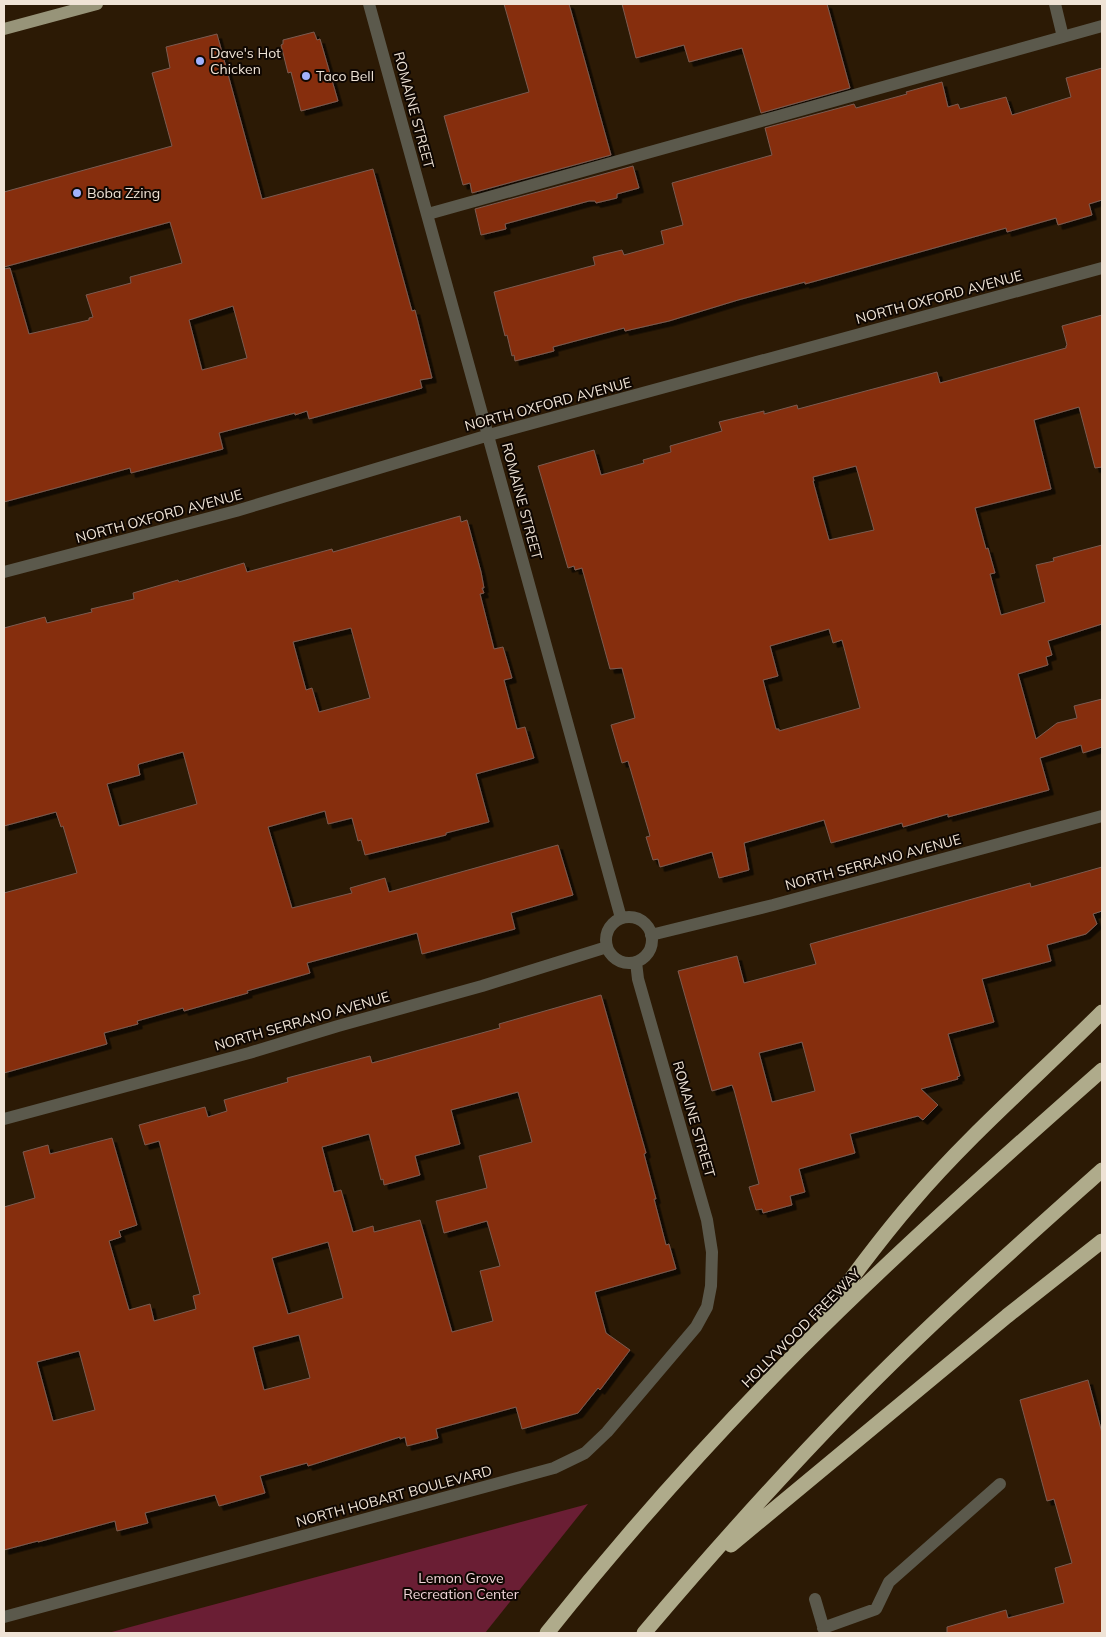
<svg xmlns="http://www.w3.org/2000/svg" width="1106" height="1637" viewBox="0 0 1106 1637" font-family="Mulish,sans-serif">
<defs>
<filter id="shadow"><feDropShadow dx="4.5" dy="4.5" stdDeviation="0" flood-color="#0009"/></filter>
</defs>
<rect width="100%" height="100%" fill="#2c1a05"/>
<!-- green -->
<path fill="#6a1e34" d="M588,1504L485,1633H108Z"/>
<!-- building -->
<path fill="#862e0d" stroke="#7b5b51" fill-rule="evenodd" filter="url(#shadow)" d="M504,4H569L611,155L472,193L470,183L463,185L444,116L529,92Z
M622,4H827L850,88L761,113L742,48L689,62L684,45L636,58Z
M314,32L317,40L320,39L338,101L301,111L291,72L288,73L281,45L283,44V40Z
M217,34L262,199L373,169L412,311L415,310L432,378L420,380L422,388L309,419L307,411L295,415V413L219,433L223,449L131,473L130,468L4,502V269L10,268L29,334L89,320V318L93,317L86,295L131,283L130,277L182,263L170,222L4,267V192L172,146L152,73L170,68L166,47ZM233,306L247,358L202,370L189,320Z
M1102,68V200L1089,204L1092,215L1058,225L1056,218L1007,232L1006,228L805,284V282L738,300L669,321L625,331L624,328L553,347L554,351L515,361L514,355L512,356L507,335L505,336L494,292L595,265L593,257L622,250L624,255L664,244L661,231L683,225L672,183L772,155L765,128L854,104L856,108L907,94L906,92L942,82L948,107L958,104L960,109L1006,97L1012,115L1071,97L1066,78Z
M633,166L639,188L617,194V198L596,203L595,201H589L505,224L506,229L481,235L475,209Z
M1102,315V467L1095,468L1079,407L1034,420L1051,489L975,508L986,549L988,548L995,573L990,574L1001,615L1045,602L1036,565L1054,561L1053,558L1102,545V624L1048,641L1052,655L1046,657L1048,665L1018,674L1036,739L1057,723L1077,718L1074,706L1102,699V747L1083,753L1081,745L1040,758L1049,790L948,817V814L903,827L902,823L831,843L824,820L744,843L749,870L719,878L712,852L660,867L658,859L653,860L646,837L650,836L628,761L622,763L611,725L635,718L622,668L610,669L582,568L575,570L574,566L568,568L538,466L594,450L601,475L644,463L643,460L671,452L670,446L722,431L719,422L764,411V414L797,405L798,409L937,372L940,383L1066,348V346L1067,345L1062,326ZM856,466L874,530L829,540L813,481H814L813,477ZM829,629L833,643L842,640L860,708L779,731V729H776L763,680L778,676L770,646Z
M460,516L461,522L467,520L481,572L484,588H482L484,593L480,594L494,649L503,647L512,678L504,680L517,729L525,727L534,758L476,774L489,822L446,833V835L365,855L361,840L358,841L352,818L328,824L325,811L268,827L292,908L352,893L350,888L385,878L389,892L558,845L573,895L511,913L515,929L422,954L417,933L307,963L310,973L247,991L248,993L184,1011L183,1008L137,1021L138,1024L104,1033L107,1044L4,1073V893L77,873L63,826L61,827L56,812L4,826V628L45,617L47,623L92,612L91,609L134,599L133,593L178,580L179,582L244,563L247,572L332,549L333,552ZM351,628L370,698L319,712L312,688L306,690L293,642ZM183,752L197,804L119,826L107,784L140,775L138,765L139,764Z
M1102,867V911L1093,914L1097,924L1086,934L1047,945L1051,961L982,979L994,1022L948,1034L960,1076L957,1077L958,1079L921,1089L938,1105L923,1120L918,1116L850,1134L855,1153L799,1169L805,1192L790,1196L792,1205L763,1213L762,1209L756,1210L749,1187L759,1184L734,1090L732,1085L712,1091L678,971L737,956L744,983L816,964L810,944L1030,883L1031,887ZM802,1042L815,1091L772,1102L759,1053Z
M601,995L646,1153L644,1154L656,1199H654L666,1245L669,1244L676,1269L595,1292L606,1333L630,1350L600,1390L598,1388L578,1413L522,1429L516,1407L436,1429L438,1438L407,1446L405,1437L400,1439V1437L308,1466L307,1463L260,1476L265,1493L219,1506L215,1495L145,1513L148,1523L117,1531L115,1521L38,1542V1541L4,1550V1207L35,1198L23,1152L48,1145L50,1154L112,1138L137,1225L119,1231L121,1237L109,1241L129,1310L150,1304L154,1321L196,1309L193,1296L200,1294L159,1141L145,1145L139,1125L205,1107L208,1117L227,1111L224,1100L288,1082L287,1078L370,1056L372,1063L500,1028L499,1024ZM518,1092L532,1142L479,1156L487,1188L436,1201L444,1233L487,1221L500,1266L480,1271L493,1321L452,1332L420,1220L374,1232L373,1226L353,1232L341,1190L334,1192L322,1147L369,1134L381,1180L383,1179L384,1185L420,1175L415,1156L460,1144L451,1110ZM328,1242L343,1298L288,1314L272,1258ZM299,1335L310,1378L264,1390L253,1347ZM79,1351L95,1410L53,1421L37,1362Z
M1088,1380L1102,1433V1633H947V1627L1006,1610L1008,1618L1064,1603L1055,1568L1072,1563L1054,1499L1047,1501L1020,1400Z"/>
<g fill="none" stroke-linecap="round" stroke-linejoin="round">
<!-- minor -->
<path stroke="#5b594c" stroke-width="12" d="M369,4L621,918
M1055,4L1063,37
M428,214L1102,26
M4,572L236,511L489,435L1102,268
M606 940a23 23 0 1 1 46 0a23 23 0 1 1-46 0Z
M651,935L773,905L1102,816
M4,1119L249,1053L338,1026L482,986L607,947
M815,1599L825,1633
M4,1617L554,1468L585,1453L607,1432L696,1327L707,1307L711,1286L712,1252L707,1220L638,979L636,962
M823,1628L876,1609L889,1582L1000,1484"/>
<!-- major -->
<path stroke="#979479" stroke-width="12" d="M4,29L97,4"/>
<!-- highway -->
<path stroke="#afab8b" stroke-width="15" d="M824,1316C852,1277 880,1239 912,1202C970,1134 1039,1075 1102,1012
M731,1545L1007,1316L1102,1241
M547,1633C625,1535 710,1440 798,1351C896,1253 999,1161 1102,1070
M644,1633C711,1554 780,1477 852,1403C932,1321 1017,1246 1102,1170"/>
</g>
<!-- markers -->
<g fill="#a1b2fd" stroke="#0f0702" stroke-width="2">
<circle cx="200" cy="61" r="5"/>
<circle cx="306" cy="76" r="5"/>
<circle cx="77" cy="193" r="5"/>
</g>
<g text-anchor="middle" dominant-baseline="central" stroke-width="4" stroke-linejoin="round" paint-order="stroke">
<!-- poi labels -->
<g font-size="14" fill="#efe3d6" stroke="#0f0702" text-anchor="start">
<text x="210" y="53">Dave's Hot<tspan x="210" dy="16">Chicken</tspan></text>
<text x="316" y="76">Taco Bell</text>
<text x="87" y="193">Boba Zzing</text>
</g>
<!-- street labels -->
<g font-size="14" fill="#efe3d6" stroke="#0f0702">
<text transform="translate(414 110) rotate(75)">ROMAINE STREET</text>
<text transform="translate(939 297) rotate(-15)">NORTH OXFORD AVENUE</text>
<text transform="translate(548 404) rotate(-15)">NORTH OXFORD AVENUE</text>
<text transform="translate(522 501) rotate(75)">ROMAINE STREET</text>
<text transform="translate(159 516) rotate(-15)">NORTH OXFORD AVENUE</text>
<text transform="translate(873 862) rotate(-15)">NORTH SERRANO AVENUE</text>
<text transform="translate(302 1021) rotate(-16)">NORTH SERRANO AVENUE</text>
<text transform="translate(694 1119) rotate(74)">ROMAINE STREET</text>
<text transform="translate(801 1328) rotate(-45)">HOLLYWOOD FREEWAY</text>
<text transform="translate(394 1496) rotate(-15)">NORTH HOBART BOULEVARD</text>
</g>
<!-- park labels -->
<g font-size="14" fill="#f3d7db" stroke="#0f0702">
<text x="461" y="1578">Lemon Grove<tspan x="461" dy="16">Recreation Center</tspan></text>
</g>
</g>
<!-- border -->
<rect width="1106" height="1637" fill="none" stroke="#efe3d6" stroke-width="10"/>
</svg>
